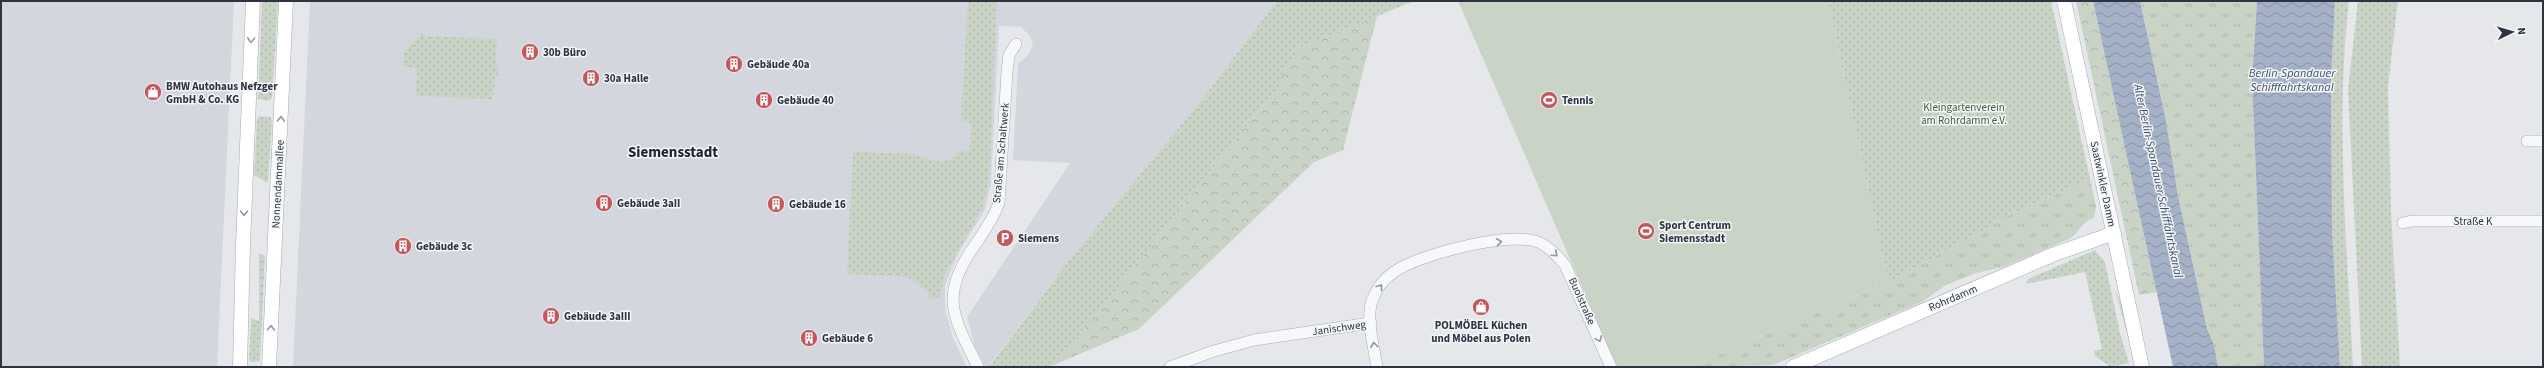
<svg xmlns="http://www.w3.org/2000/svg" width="2544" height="368" viewBox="0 0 2544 368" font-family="'Source Sans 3',sans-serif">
<defs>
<pattern id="grass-dots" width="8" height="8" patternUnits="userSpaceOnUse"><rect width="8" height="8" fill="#c9d4c7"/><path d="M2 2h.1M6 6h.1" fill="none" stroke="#adb6ac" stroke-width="1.8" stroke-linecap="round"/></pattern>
<pattern id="forest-crowns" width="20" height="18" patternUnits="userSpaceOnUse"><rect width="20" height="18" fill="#c9d4c7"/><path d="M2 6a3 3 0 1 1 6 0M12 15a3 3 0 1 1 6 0" fill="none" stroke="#adb6ac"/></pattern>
<pattern id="park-tufts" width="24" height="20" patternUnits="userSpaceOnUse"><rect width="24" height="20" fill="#c9d4c7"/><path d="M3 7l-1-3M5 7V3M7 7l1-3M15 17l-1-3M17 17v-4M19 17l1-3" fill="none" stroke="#adb6ac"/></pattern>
<pattern id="water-waves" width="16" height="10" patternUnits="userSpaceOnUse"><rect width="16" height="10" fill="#a4b1c7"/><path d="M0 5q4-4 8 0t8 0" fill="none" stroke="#8691a3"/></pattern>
</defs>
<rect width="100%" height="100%" fill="#e5e7eb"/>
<!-- built -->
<path fill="#d3d6dd" d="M1,1H234L217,367H1Z
M310,1H1277L1200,102L1063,268L988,367H986L975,347L967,317L1070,163L1013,160L1018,64L1028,55L1033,46L1030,36L1021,27L1078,29L999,26L991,184L985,210L959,252L945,285V310L953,338L967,367H293Z"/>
<!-- grass -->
<path fill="url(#grass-dots)" d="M262,1H278L272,98L269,101L258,99Z
M968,1H997L989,183L982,209L943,278L940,298H929L928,291L908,277L847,274L853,152L912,154L940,162L951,160L960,150L970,151L971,123L961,121Z
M1277,1H1414L1299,48L1279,81L1281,83L1071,346L1049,367H989L1063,268L1200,102Z
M1828,1H2051L2090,179L1990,224V227L1888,282Z
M2335,1H2349C2335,122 2347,245 2353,367H2340L2332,231L2331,78Z
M2358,1H2398L2388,86L2391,212L2400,367H2362L2348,90Z
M422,33L425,36L497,39L496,66L499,67L498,76H495L493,99L416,96L417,68L403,66L404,52Z
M260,116L270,117L272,120L268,183L254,175L257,119Z
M2095,250L2105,262L2120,333L2129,363L2111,367L2095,356L2094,351L2102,349L2085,272L2026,284L2028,279Z
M259,253L265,256L260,361L252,362L249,360L251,318L259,321Z
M2115,289L2126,316L2134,360Z"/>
<!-- forest -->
<path fill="url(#forest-crowns)" d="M2076,1H2093L2157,292L2139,295Z
M1377,16L1343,150L1314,162L1139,329L1049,367L1071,346L1281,83L1278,81L1299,48Z"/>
<!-- park -->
<path fill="url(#park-tufts)" d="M2140,1H2257L2252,80L2264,367H2218L2214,345L2207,329L2178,196L2166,121Z
M2090,179L2096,206L2094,218C2083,220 2079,234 2069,239L2003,267L1976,273L1946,285L1922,302L1773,365L1690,367L1888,282L1990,227V224Z"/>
<!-- pitch -->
<path fill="#c9d4c7" d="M1458,1H1828L1888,282L1690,367H1617Z"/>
<!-- water -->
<path fill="url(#water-waves)" d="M2093,1H2140L2166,121L2178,196L2207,329L2214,345L2218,367H2173Z
M2257,1H2335L2331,78L2332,231L2340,367H2264L2252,80Z"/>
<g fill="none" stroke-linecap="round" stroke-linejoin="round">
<defs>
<path id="minor" d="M2527,141H2543
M2403,223L2412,221H2543
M978,367C954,318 939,297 973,248C983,233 993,220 999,203L1007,72L1009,55L1016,44
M1170,367L1214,351L1254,340L1371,323
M1377,367C1374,347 1365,317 1373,298C1377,288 1385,278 1394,272C1420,254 1504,233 1535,241C1547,244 1557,256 1565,265L1611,367"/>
<path id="major" d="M2064,1L2142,367
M240,367L243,245L253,1
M269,367L286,1
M1793,367L2052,255L2114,233"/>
</defs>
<!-- minor casing -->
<use href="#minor" stroke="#aaadb5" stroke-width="12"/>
<!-- major casing -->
<use href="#major" stroke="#a5aab6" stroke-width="15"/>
<!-- minor -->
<use href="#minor" stroke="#f7f8fa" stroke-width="11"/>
<!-- major -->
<use href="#major" stroke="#fff" stroke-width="14"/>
</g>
<!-- one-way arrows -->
<defs><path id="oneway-chevron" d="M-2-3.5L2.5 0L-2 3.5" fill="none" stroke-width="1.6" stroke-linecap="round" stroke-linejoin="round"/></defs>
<g stroke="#9699a0">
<use href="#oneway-chevron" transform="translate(251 40) rotate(93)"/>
<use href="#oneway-chevron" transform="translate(281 119) rotate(-87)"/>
<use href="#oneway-chevron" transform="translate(244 213) rotate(92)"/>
<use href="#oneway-chevron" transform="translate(271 328) rotate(-87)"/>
</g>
<g stroke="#92969e">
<use href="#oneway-chevron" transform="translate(1499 242) rotate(-6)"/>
<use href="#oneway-chevron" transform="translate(1555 254) rotate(43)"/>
<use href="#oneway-chevron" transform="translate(1380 287) rotate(-52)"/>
<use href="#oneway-chevron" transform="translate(1599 339) rotate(66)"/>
<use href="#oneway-chevron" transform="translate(1374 345) rotate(-97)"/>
</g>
<!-- icons -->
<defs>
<symbol id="building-disc" viewBox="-11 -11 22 22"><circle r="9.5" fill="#c3575c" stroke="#f4f6f8"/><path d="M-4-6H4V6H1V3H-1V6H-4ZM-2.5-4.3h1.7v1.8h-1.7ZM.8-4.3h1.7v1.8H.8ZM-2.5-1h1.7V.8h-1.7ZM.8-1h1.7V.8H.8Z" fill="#fff"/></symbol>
<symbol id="shop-disc" viewBox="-11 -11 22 22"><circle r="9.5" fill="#c3575c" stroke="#f4f6f8"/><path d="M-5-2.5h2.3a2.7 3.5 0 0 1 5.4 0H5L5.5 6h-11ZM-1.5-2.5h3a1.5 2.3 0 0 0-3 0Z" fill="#fff"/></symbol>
<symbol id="stadium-disc" viewBox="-11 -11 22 22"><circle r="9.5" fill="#c3575c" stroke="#f4f6f8"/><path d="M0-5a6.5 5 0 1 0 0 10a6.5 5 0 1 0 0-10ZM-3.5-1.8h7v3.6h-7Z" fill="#fff"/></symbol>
<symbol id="parking-disc" viewBox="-11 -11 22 22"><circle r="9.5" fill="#c3575c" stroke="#f4f6f8"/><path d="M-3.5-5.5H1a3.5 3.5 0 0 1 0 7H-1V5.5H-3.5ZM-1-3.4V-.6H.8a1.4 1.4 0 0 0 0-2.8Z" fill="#fff"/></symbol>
</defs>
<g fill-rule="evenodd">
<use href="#building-disc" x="520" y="42" width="20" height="20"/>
<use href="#building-disc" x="724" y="54" width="20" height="20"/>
<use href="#building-disc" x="581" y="68" width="20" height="20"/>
<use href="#shop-disc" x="143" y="82" width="20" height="20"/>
<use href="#building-disc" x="754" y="90" width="20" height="20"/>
<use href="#stadium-disc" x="1539" y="90" width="20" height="20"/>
<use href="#building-disc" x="594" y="193" width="20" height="20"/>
<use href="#building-disc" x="766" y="194" width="20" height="20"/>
<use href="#stadium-disc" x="1636" y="221" width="20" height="20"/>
<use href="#parking-disc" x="995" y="228" width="20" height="20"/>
<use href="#building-disc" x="393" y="236" width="20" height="20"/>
<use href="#shop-disc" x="1471" y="297" width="20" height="20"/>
<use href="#building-disc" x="541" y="306" width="20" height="20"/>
<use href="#building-disc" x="799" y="328" width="20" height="20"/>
</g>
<g text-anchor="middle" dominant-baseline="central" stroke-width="3" stroke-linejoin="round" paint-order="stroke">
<!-- poi labels -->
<g font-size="11" font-weight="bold" fill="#2e3342" stroke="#f4f6f8" text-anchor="start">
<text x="543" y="52">30b Büro</text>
<text x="747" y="64">Gebäude 40a</text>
<text x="604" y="78">30a Halle</text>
<text x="166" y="86">BMW Autohaus Nefzger<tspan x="166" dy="13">GmbH &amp; Co. KG</tspan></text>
<text x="777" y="100">Gebäude 40</text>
<text x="1562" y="100">Tennis</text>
<text x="617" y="203">Gebäude 3aII</text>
<text x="789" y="204">Gebäude 16</text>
<text x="1659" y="225">Sport Centrum<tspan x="1659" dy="13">Siemensstadt</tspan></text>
<text x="1018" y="238">Siemens</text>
<text x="416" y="246">Gebäude 3c</text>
<text x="564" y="316">Gebäude 3aIII</text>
<text x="1481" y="325" text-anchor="middle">POLMÖBEL Küchen<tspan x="1481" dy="13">und Möbel aus Polen</tspan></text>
<text x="822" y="338">Gebäude 6</text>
</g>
<!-- park labels -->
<g font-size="11" fill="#3f5d3c" stroke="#f4f6f8">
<text x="1964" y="107">Kleingartenverein<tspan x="1964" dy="13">am Rohrdamm e.V.</tspan></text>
</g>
<!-- street labels -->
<g font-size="11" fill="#2e3342" stroke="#f4f6f8">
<text transform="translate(1001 153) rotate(-85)">Straße am Schaltwerk</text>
<text transform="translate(278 184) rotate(-87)">Nonnendammallee</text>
<text transform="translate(2103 184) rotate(78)">Saatwinkler Damm</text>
<text x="2473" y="221">Straße K</text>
<text transform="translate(1953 298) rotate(-23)">Rohrdamm</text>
<text transform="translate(1582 301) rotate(66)">Buolstraße</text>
<text transform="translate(1339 328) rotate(-8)">Janischweg</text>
</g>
<!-- water labels -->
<g font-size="12" font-style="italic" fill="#3b4e73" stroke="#f4f6f8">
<text x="2292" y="73">Berlin-Spandauer<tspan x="2292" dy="14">Schifffahrtskanal</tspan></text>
<text transform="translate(2158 181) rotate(78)">Alter Berlin-Spandauer Schifffahrtskanal</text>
</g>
<!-- district labels -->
<g font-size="15" font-weight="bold" fill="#202433" stroke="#f4f6f8">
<text x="673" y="152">Siemensstadt</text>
</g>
</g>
<!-- border -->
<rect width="2544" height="368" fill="none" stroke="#2e3342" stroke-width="4"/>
<!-- north arrow -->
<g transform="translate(2512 32) rotate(85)" stroke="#f4f6f8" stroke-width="3" paint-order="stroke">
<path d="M0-3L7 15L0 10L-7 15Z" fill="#2e3342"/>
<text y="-6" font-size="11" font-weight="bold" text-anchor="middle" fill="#2e3342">N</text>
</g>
</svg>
